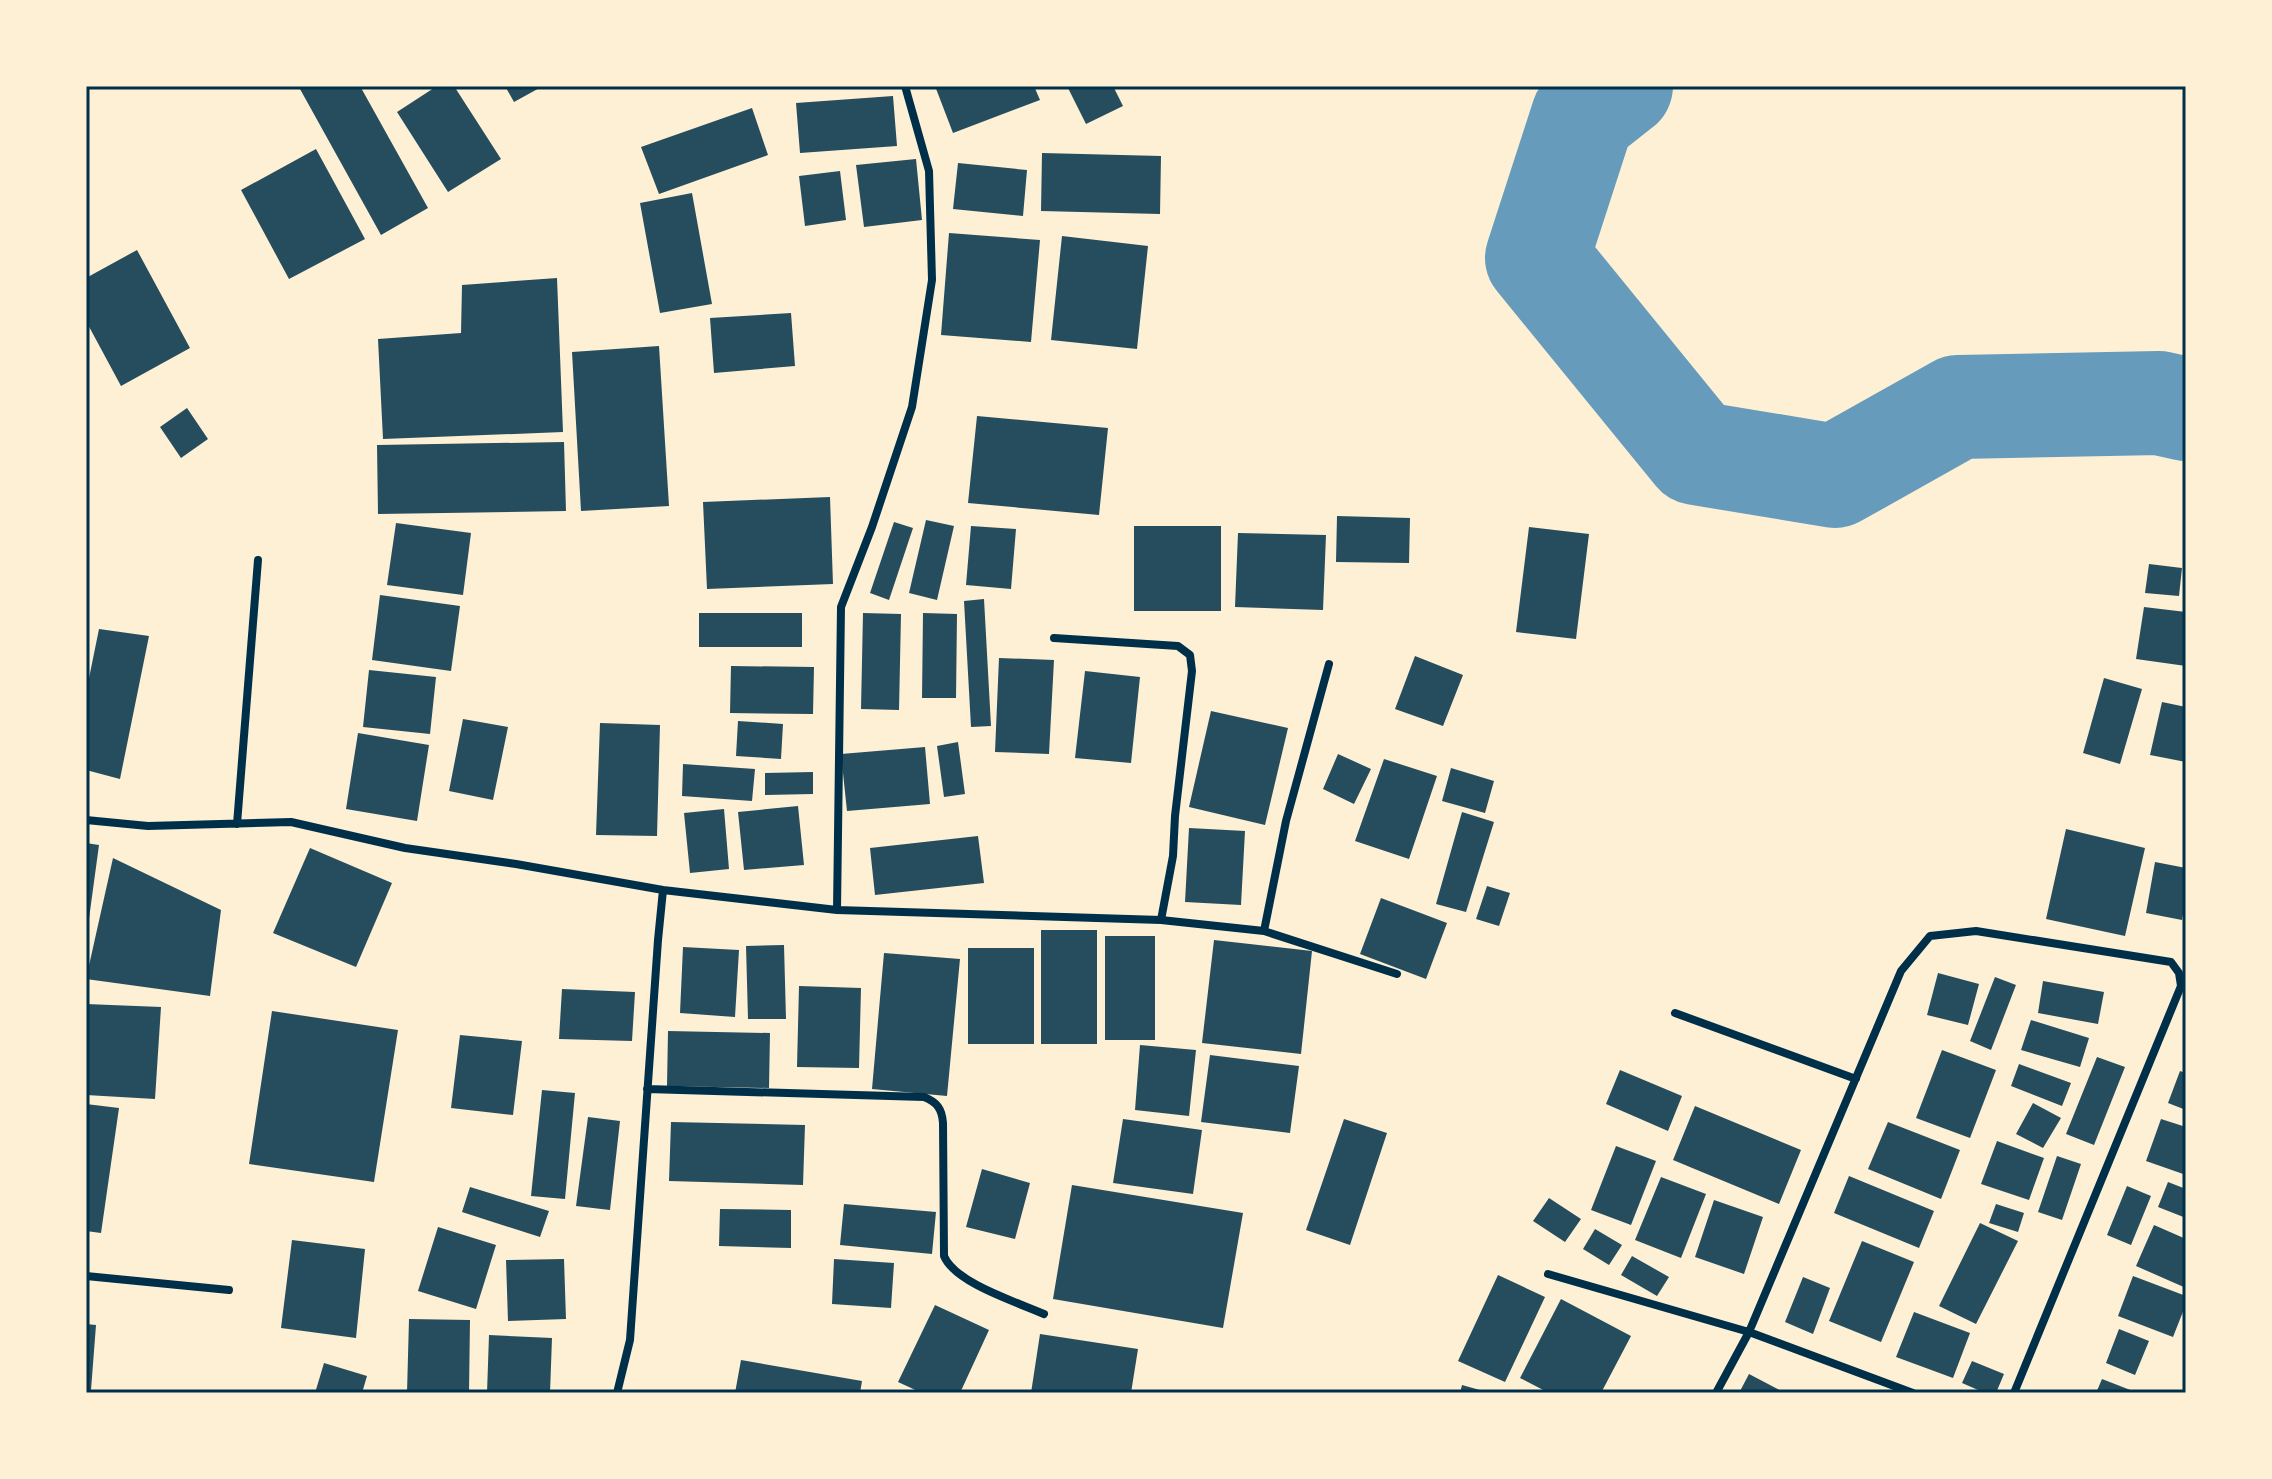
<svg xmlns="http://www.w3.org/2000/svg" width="2272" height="1479" viewBox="0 0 2272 1479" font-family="Karla,sans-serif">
<rect width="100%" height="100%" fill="#fdf0d5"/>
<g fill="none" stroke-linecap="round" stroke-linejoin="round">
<!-- river -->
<path stroke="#669bbc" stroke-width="104" d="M1621,86L1583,116L1537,258L1696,453L1835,476L1958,407L2159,403L2186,409"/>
</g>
<!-- building -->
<path fill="#264d5e" d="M306,86H360L428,208L381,235L300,89Z
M437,86H454L501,159L448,192L397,112Z
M505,86H543L514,102Z
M935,86H1034L1040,100L953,133Z
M1067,86H1113L1123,106L1086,124Z
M893,96L897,146L800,153L796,103Z
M752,108L768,155L659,194L641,147Z
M316,149L365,239L289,279L241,190Z
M1042,153L1161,156L1160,214L1041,211Z
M916,159L922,220L864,227L856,165Z
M958,163L1027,170L1023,216L953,209Z
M840,171L846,220L805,226L799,176Z
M692,193L712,304L660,313L640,203Z
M949,233L1040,240L1031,342L941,335Z
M1062,236L1148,246L1137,349L1051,340Z
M137,250L190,348L121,386L86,321V278Z
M557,278L563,432L383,439L378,339L461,333L462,285Z
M791,313L795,366L714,373L710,318Z
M659,346L669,506L581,511L572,352Z
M187,408L208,439L181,458L160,427Z
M977,416L1108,428L1099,515L968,503Z
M564,442L566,511L378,514L377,445Z
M830,497L833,584L707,589L703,502Z
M1337,516L1410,518L1409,563L1336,562Z
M926,520L954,526L937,600L909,593Z
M894,522L913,528L889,600L870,593Z
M396,523L471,533L463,595L387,585Z
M971,526L1016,529L1011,589L966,585Z
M1134,526H1221V611H1134Z
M1529,527L1589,534L1576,639L1516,632Z
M1238,533L1326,535L1323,610L1235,607Z
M2149,564L2182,568L2179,596L2145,593Z
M380,595L460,606L451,671L372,660Z
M984,599L991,726L971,727L964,601Z
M2144,607L2186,612V666L2136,659Z
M699,613H802V647H699Z
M863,613L901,614L899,710L861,709Z
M923,613L957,614L956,698H922Z
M99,629L149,636L120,779L86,770V693Z
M1415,656L1463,675L1443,726L1395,709Z
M999,658L1054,660L1049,754L995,752Z
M731,666L814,667L813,714L730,713Z
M369,670L436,677L430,734L363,727Z
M1085,671L1140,677L1131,763L1075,758Z
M2104,678L2142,689L2120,764L2083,753Z
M2162,702L2186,707V762L2150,755Z
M1211,711L1288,728L1265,825L1189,807Z
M463,719L508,727L493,800L449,791Z
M738,721L783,724L781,759L736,756Z
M600,723L660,725L657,836L596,835Z
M358,733L429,745L417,821L346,809Z
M958,742L965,794L944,797L937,746Z
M925,747L930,804L847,811L841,754Z
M1338,754L1371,769L1354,804L1323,789Z
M1384,759L1437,776L1409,859L1355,841Z
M683,764L755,769L752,801L682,796Z
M1451,768L1494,781L1485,813L1442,801Z
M813,772V794L765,795V773Z
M798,806L804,865L744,870L738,812Z
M724,809L729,869L690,873L684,813Z
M1462,812L1494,822L1466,912L1436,904Z
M1189,828L1245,831L1241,905L1185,902Z
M2066,829L2145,848L2125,936L2046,919Z
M978,836L984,883L875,895L870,848Z
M86,843L99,845L88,926H86Z
M310,848L392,883L356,967L273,933Z
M113,858L221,910L210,996L86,979Z
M2155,862L2186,868V898L2182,920L2146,913Z
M1487,886L1510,893L1499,926L1476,919Z
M1381,898L1447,923L1426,979L1360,954Z
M1041,930H1097V1044H1041Z
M1105,936H1155V1040H1105Z
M1214,940L1312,951L1301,1054L1202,1043Z
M784,945L786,1019H748L746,946Z
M683,947L739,950L735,1017L680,1013Z
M968,948H1034V1044H968Z
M884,953L960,959L947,1096L872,1089Z
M1938,973L1979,984L1968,1025L1927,1015Z
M1995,977L2016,985L1991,1050L1970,1041Z
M2043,981L2104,992L2098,1024L2038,1013Z
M799,986L861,988L859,1068L797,1067Z
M562,989L635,992L632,1041L559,1039Z
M86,1004L161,1007L155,1099L86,1095Z
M272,1011L398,1030L374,1182L249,1164Z
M2031,1020L2089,1038L2080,1067L2021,1050Z
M668,1031L770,1033L769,1088L667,1086Z
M460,1035L522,1041L513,1115L451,1108Z
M1140,1045L1196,1050L1189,1116L1135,1110Z
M1942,1050L1996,1070L1970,1138L1916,1118Z
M1210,1055L1299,1066L1290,1133L1201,1122Z
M2097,1057L2125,1067L2094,1145L2066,1134Z
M2019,1064L2071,1083L2062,1106L2011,1086Z
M1620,1070L1682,1096L1668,1131L1606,1104Z
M2180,1071L2186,1073V1110L2168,1103Z
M542,1090L575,1093L565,1199L531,1196Z
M2033,1103L2061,1118L2043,1148L2016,1134Z
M86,1104L119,1108L101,1233L86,1231Z
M1695,1106L1801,1150L1779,1204L1673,1160Z
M588,1117L620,1121L610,1210L576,1206Z
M1123,1119L1202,1130L1193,1194L1113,1183Z
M1344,1119L1387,1133L1350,1245L1306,1230Z
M2161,1119L2186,1127V1175L2146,1161Z
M671,1122L805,1125L803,1185L669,1181Z
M1888,1122L1960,1150L1941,1199L1868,1169Z
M1997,1141L2044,1158L2029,1200L1981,1184Z
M1616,1146L1656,1161L1631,1225L1591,1210Z
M2057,1156L2081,1164L2062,1220L2038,1212Z
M982,1169L1030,1183L1015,1239L966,1227Z
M1849,1176L1934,1211L1919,1248L1834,1213Z
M1661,1177L1706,1194L1681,1258L1635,1240Z
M2168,1182L2186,1189V1218L2158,1207Z
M1072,1185L1243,1213L1223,1328L1053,1299Z
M2127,1186L2151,1196L2131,1245L2107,1235Z
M470,1187L549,1211L540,1237L462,1212Z
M1549,1198L1581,1219L1565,1242L1533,1221Z
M1714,1200L1763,1217L1744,1274L1695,1257Z
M844,1204L936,1212L932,1254L840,1245Z
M1996,1204L2024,1213L2018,1232L1989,1223Z
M720,1209L791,1210V1248L719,1246Z
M1980,1223L2018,1241L1976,1324L1939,1306Z
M2154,1225L2186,1239V1288L2136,1266Z
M438,1227L496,1245L476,1309L418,1291Z
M1595,1229L1622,1245L1609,1265L1583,1249Z
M292,1240L365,1249L356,1338L281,1328Z
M1862,1241L1914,1262L1881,1342L1829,1321Z
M1632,1256L1669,1277L1657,1296L1621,1275Z
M564,1259L566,1319L508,1321L506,1260Z
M834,1259L894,1263L891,1308L832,1304Z
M1498,1275L1545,1297L1505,1382L1458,1361Z
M2133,1276L2186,1296V1304L2173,1337L2118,1316Z
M1803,1277L1830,1288L1813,1334L1785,1322Z
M1561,1299L1631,1336L1601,1393H1549L1520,1378Z
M935,1305L989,1330L960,1393H922L898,1382Z
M1914,1312L1970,1333L1953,1378L1896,1357Z
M409,1319L470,1320L469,1393H407Z
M86,1324L96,1325L91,1390H86Z
M2119,1329L2149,1341L2135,1375L2106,1363Z
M1040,1334L1138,1349L1131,1393H1031Z
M489,1335L552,1338L550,1393H487Z
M741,1360L862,1381L860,1393H735Z
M1972,1361L2004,1374L1996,1393H1985L1962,1383Z
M324,1363L367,1376L362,1393H315Z
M1749,1374L1785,1393H1739Z
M2102,1379L2138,1393H2096Z
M1462,1385L1487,1392V1393H1460Z"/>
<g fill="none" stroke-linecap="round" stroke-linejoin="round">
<!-- minor -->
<path stroke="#003049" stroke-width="8" d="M1054,638L1178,646L1190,655L1192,671L1175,816L1173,856L1161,920
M86,820L148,826L291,822L405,848L516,864L663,890L837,910L1161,920L1264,931L1397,974
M237,824L258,560
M837,910L841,607L872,527L912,407L932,280L929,171L905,86
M1264,931L1286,821L1329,664
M1675,1013L1856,1079
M647,1089L924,1097C937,1102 942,1109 943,1123L944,1256C955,1283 1017,1302 1044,1314
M1548,1274L1749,1332L1716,1393
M86,1276L229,1290
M617,1393L630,1340L658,940L663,890
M1913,1393L1749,1332L1901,971L1930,936L1976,931L2171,962L2179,973L2181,986L2014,1393"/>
</g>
<!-- border -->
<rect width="2272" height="1479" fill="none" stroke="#fdf0d5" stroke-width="176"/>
<rect x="88" y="88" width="2096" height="1303" fill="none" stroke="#003049" stroke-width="3"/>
</svg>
